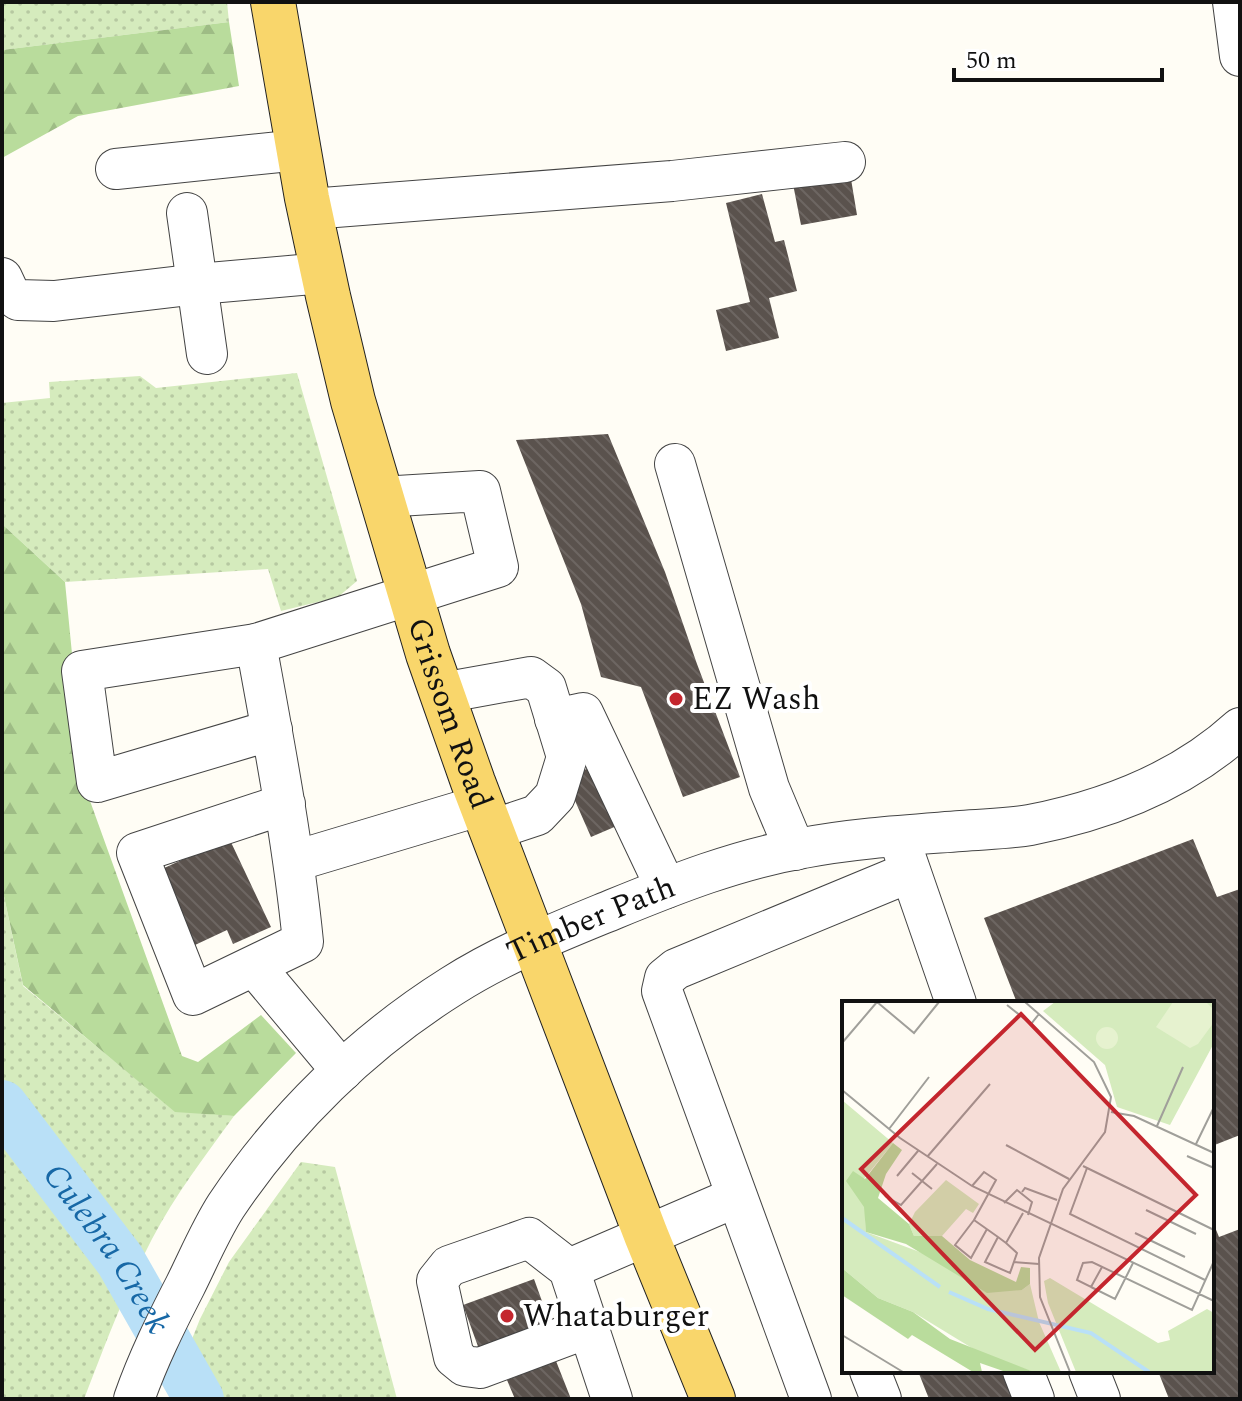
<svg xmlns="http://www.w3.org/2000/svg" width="1242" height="1401" viewBox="0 0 1242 1401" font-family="Spectral,serif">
<defs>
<pattern id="grass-dots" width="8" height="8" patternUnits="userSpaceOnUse" patternTransform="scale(2)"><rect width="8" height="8" fill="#d5ebbd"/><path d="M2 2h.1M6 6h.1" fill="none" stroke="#b6c8a1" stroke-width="1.8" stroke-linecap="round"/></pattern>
<pattern id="forest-firs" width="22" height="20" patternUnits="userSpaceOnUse" patternTransform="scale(2)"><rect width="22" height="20" fill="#b9dc9c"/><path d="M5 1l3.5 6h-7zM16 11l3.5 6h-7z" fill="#9ebc85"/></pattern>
<pattern id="building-back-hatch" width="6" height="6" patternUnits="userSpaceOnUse" patternTransform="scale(2)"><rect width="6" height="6" fill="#5a524d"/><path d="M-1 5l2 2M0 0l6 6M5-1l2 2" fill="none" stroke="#6d6662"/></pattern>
</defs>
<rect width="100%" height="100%" fill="#fffdf5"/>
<!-- grass -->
<path fill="url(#grass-dots)" d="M2,2H227L229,22L2,50Z
M297,373L357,581L338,597L281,611L268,569L65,582L2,524V403L50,398L49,382L140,376L156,388Z
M2,887L23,986L175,1111L234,1116C205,1156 175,1195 152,1239C125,1291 105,1345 84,1399H2Z
M301,1162L335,1167L397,1399H168L200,1319L229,1262Z"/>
<!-- forest -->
<path fill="url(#forest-firs)" d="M229,22L239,86L78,116L2,158V50Z
M2,524L65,582L85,787L182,1056L198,1062L261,1015L296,1053L234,1116L175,1112L23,985L2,887Z"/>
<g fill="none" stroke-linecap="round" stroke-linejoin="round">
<!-- river -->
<path stroke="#b9e0f7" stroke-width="50" id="s1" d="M2,1105L120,1260L199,1399"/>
</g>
<!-- building -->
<path fill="url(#building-back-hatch)" d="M850,173L857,215L801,225L793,184Z
M762,194L775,242L784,240L797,291L769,298L779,338L726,351L716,310L750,302L726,203Z
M608,434L665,572L697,664L740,777L683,797L641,687L601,677L581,604L516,440Z
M594,766L619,825L591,837L565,778Z
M229,838L271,927L233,944L227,930L195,945L160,870Z
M1193,839L1217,897L1240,889V1135L1212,1146V1003H1017L984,918Z
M1212,1220L1219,1237L1240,1229V1399H1169L1158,1371H1212Z
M534,1279L551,1326L480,1352L463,1305Z
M556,1361L571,1399H515L507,1380Z
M918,1371H1003L1013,1399H929Z"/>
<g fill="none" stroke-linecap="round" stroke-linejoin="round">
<defs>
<g id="minor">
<path d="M1233,2L1240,56"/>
<path d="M116,169L299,150"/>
<path d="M310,209L672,181L845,162"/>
<path d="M187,213L207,354"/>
<path d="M2,278L9,293L18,300L54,301L198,284L323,273"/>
<path d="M675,464L769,788L795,850"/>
<path d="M256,644L82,671L97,782L272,730"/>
<path d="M442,693L531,677L546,688L567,757L555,796L537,815L492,830"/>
<path d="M555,719L583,713L666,888"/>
<path d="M285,804L137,853L193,995L303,942C293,842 274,743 256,644L498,567L480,491L381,497"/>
<path d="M902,847L956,1003"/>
<path d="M295,861L482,805"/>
<path d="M255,967L342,1071"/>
<path d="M569,1269L736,1197"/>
<path d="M587,1328L480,1368L465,1366L454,1357L437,1281L449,1266L529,1238L569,1269L612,1399"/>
<path d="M870,1371L881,1399"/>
<path d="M1023,1371L1034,1399"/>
<path d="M1089,1371L1100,1399"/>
<path id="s2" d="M134,1399C148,1359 166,1323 185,1286C198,1260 210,1231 226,1206C284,1119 363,1042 452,986C502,954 558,932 614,909C675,884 738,859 803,848C855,838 909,835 961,831C984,829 1008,829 1030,825C1107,810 1182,781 1240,728"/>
<path d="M811,1399L662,991L665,978L676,969L910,872"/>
</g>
<g id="major">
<path id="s3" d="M273,2L307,198L328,296L353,401L428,654L473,782L646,1235L713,1399"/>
</g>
</defs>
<!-- minor casing -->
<use href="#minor" stroke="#444" stroke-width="42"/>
<!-- major casing -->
<use href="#major" stroke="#222" stroke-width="46"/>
<!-- minor -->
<use href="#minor" stroke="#fff" stroke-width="40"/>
<!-- major -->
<use href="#major" stroke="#f9d66b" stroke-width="44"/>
</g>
<!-- markers -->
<g fill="#c4262e" stroke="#fff" stroke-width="3">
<circle cx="676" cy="699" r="8"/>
<circle cx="507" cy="1316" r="8"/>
</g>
<g text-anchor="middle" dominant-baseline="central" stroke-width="8" stroke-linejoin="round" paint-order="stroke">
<!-- poi labels -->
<g font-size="32" fill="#111" stroke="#fff" text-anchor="start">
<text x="692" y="699">EZ Wash</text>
<text x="523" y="1316">Whataburger</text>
</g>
<!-- street labels -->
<g font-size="32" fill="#111" stroke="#fff">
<text stroke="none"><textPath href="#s3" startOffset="734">Grissom Road</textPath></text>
<text stroke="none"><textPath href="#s2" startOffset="686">Timber Path</textPath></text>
</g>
<!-- water labels -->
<g font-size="34" font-style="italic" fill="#1768a6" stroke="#fff">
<text stroke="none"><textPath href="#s1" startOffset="178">Culebra Creek</textPath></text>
</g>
</g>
<!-- overview -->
<g transform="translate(842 1001)">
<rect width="372" height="372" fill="#fffdf5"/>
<path d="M0,99L51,142L22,178L24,231L180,289L188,283L197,321L219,371H192L143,355L71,311L36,297L0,267ZM104,179L137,203L131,212L124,208L100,235H72L67,223L73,211ZM208,277L316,342L328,339L326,330L365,308L372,312V371H234L206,302L202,280Z" fill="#d5ebbd"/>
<path d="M51,142L60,149L44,173L36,197L67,223L72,235H100L128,259L174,281L179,266L188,267V283L180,289L145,292L64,243L24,231L22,206L4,180L11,170L23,178ZM0,267L36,297L71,311L108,338L192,371H164L138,362L140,371H131L70,334L66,338L0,294Z" fill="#b9dc9c"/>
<path d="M213,1H372V42L328,124L275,106L263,64L201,10Z" fill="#d5ebbd"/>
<path d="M331,1H364L372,9V21L356,43L348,47L314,26ZM254 37a11 11 0 1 1 22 0a11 11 0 1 1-22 0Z" fill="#e6f2cf"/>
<path fill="none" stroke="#b9e0f7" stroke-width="4" d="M0,217L98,286M107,291L146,308L249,332L307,371"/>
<path fill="none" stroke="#a09f9a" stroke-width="2" d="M35,1L72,32L97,1M183,1L252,61L269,96L263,131L221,188L197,257L198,296L228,371M165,4L189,23L197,13M0,42L35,1M0,89L58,137L130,185L372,300M269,111L292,115L372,152M315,125L341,66M47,128L87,76M354,143L372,106M164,144L227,178M345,155L372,167M85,156L148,83M241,165L372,229M245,167L228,213L363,279M70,172L90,188M55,175L76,150M130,185L142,171L154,179L132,219L156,236L164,242L175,252L168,272L143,261L156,236M180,191L183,187L215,199M43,195L59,204L95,163M162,202L175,189L190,201L186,214M304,209L354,233M132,219L113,244L129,257L145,228M293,232L343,256M164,242L181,212M172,261L197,263M260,266L249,286L235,279L241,262L250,261L350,309L372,260M249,286L273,298L291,262M0,334L61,371"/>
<path fill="#c4262e" fill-opacity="0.15" stroke="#c4262e" stroke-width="4" d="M179,13L354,194L193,349L19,168Z"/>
<rect width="372" height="372" fill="none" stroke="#111" stroke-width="4"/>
</g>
<!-- border -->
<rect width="1242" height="1401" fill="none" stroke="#111111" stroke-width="8"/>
<!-- scale -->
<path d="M954 68v12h208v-12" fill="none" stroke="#111111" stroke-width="4"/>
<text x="966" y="68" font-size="24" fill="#111111" stroke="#ffffff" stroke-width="6" paint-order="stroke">50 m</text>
</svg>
